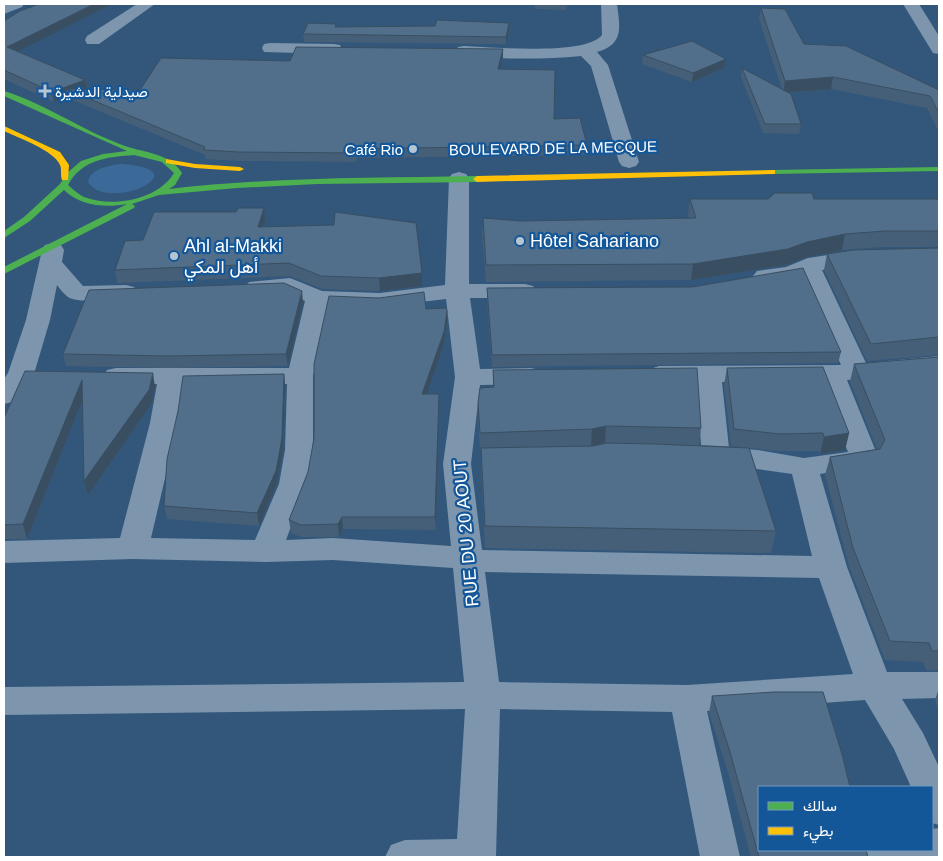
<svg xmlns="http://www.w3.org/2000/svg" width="943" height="861" viewBox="0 0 943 861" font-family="Arial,Vazirmatn,sans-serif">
<rect width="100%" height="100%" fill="#32577b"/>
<!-- water -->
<path fill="#3b6998" d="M120,164C131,164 172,169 146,185C131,194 98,199 88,182C91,168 108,166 120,164Z"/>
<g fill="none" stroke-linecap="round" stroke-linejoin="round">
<!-- street -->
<path fill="#7d95ad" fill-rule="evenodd" d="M4,4H24L22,7L4,14Z
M137,4H155L99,44H87L85,40L87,36Z
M601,4H617C620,28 624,44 597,52L608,65L639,162L636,166L629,168L622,166L619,162L591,66L581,56C552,59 523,59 494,58C482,57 469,57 458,55L456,51L458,47L464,46C491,47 586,56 602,35Z
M903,4H919L939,36V54L933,53Z
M270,43L334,44L340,45L342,49L340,53L334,54L264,52L262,48L264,44Z
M459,172L466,174L469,178V284H525L533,286L537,291L533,296L525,298H470L480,369L531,368L540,370L544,376L540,382L531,384L480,385L471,464L482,550L812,556L792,474L706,462L702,456L696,382H659L650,379L646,374L650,369L659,366L841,365L802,277L765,283L757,281L753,276L757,271L786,267L808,258L862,250L870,252L873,257L870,262L822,270L866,363L939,356V372L847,380L879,459L875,465L820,474L847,567L887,672H939V698L902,699L923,733L939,767V825L932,823V787H911L894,749L865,700L707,711L740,857H700L672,712L500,709L496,857H385L391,845L405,840L457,839L465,709L4,715V687L464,682L453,568L333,560L266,562L133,559L4,563V541L120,538L150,423L157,384H116L107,382L103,376L107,370L116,368H289L305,301L287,292L257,294L249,292L245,287L249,282L290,278L322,291L380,293L445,285L449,178L452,174ZM446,299L455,377L443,464L451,546L333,538L286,540L307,484L313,450V376L328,305L380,307ZM722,382H821L848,452L804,458L758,450L729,448ZM183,384H287L285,450L279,484L255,540L151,538L178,423ZM485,572L819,578L853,674L687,685L499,682Z
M53,243L61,245L64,250L62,262L83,286L126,285L134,287L138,292L134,297C123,300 77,304 68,297C64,294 60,289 57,285L50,320L34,374L13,402L4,404V379L8,373L26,320L42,250L45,245Z
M939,828V857H861L865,850H932V829Z"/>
<!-- fast -->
<path fill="#4caf50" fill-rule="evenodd" d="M4,91C46,104 83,131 125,146C145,153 170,153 182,173L175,185L169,189C272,177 374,178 477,176L481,179L477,182L317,184L237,188L159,195L132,204L135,206L134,208L4,274V267L127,204C105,208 80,206 64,190L30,221L4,238V231L24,217L60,184L66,174L81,161L103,154L127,151L4,96ZM134,155L162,162L174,173C158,200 112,208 84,197C78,194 73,189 68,185C82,159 108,157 134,155Z
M939,167V171L772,174L768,172L772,170Z"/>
<!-- slow -->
<path fill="#ffc107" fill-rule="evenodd" d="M4,126L60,152L69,165L68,180H62C60,175 62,169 60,165C55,151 17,137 4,131Z
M166,159L195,164L240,167L244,169L240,171L195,168L166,163Z
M772,170H775V174L477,182L473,179L477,176Z"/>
</g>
<!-- wall -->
<path fill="#465f78" d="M112,4L18,51L85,80L87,90H140L290,61L503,49V57L500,69L554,119L587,145L586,155L357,158L356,162L241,161L205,159V155L68,98V97L54,102L4,79V21Z
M535,4H567L566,10L535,9Z
M761,8L804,44L939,90V132L927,108L831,89L789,93L801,124L799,134L763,133L741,77L742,68L782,89L759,19Z
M509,23V31L506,44L304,42L303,34L337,27L435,26Z
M643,55L726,59L724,68L692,82L642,64Z
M690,199H939V247H881L842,250L804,258L786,265L691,280L486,282L482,234L483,218L521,221L689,219L688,215Z
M265,220L263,226L422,286L380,291L322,289L290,276L117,283L115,270L143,240Z
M939,248V355L867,361L824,270L827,254Z
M487,288L841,352L838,363L492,367L487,300Z
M379,298L426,309L447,311V323L444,344L427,394H439L436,530L343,529L339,537H302L291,533L289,520Z
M303,302L288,366L170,368L66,366L63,354Z
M939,357V671L926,670L923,662L885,660L849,566L825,475L830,457L877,449L850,382L854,364Z
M727,368L849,433L845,450L820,454L819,451H777L749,448L776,531L771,553L485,548L481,470V450H480L478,420V403L493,387V370L701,428L699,445L740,447L731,446L724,385Z
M25,371L155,387L152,403L88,495L84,481L82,400L27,539H4V418Z
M284,374L285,386L283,450L277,483L259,526L167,519L164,506Z
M939,688V713L935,700Z
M712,696L868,857H751L727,769L709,713Z"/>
<!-- shaded-wall -->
<path fill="#394e61" d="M94,4H112L9,56L7,47Z
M509,23V31L506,44V37Z
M503,49V57L498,77V69Z
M726,59L724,68L692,82L693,73Z
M833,77L831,89L783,93L785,81Z
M85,80L87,90L66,89L68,97L54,102L52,92Z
M264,208L265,220L260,239L258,227Z
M845,234L842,250L804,258L786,265L691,280L693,264Z
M422,273V286L380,291L379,278Z
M302,291L303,302L288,366L286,354Z
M447,311V323L444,344L423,406L422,394Z
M153,373L155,387L152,403L88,495L84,481Z
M284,374L285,386L283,450L277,483L259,526L257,513Z
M82,380L85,393L27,539L23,524Z
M439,394V406L436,530L435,517Z
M606,426L605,443L591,446L592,429Z
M849,433L845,450L820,454L824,437Z
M342,517L343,529L339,537L338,524Z"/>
<!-- building -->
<path fill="#516f8b" stroke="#394e61" d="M39,4H94L7,47L85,80L52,92L4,70V21L20,11Z
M761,8L785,9L804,44L846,46L939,90V113L930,96L833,77L785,81Z
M437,20L509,23L506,37L303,34L308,23L336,24L335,27L435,26Z
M692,41L726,59L693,73L643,55Z
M296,47L503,49L498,69L555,70L554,119L580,118L587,145L356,149V153L239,152L204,150L205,147L66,89L140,90L161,58L290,61Z
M742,68L791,94L801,124H765Z
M775,193H812L814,199H939V231H885L845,234L807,242L788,249L693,264L486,265L483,218L521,221L696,218L690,199H768Z
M238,208H264L258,227L334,225L335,212L416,223L422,273L379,278L321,276L289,263L115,270L125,241L143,240L154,212H236Z
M939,248V337L871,344L827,254L853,250Z
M803,268L841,352L492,355L487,288L692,287Z
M284,283L302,291L286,354L168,356L63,354L89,290Z
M424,292L426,309L446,308L447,311L444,332L422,394H439L435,517H342L338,524L301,525L289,520L308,472L314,438V364L329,296L379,298Z
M939,357V651H932L929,643L890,641L853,548L830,457L880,449L885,440L854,364Z
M823,367L849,433L824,437L823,433L780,434L734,429L727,368Z
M697,368L701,428L606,426L592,429L480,433L478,403L480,388L494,387L493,370Z
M25,371L153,373L149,390L84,481L82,380L23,524L4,525V418Z
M284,374L282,438L276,471L257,513L164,506L167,459L178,411L183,376Z
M607,443L655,444L749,448L776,531L485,526L481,448L593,446Z
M774,692H823L842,754L850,787H759V850H866L868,857H759L730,752L712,696Z"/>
<!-- markers -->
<g fill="#b7c4d1" stroke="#145799" stroke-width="2">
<path d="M42.5 83.5h5v5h5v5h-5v5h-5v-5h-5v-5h5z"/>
<circle cx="413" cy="149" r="5"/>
<circle cx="520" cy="241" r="5"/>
<circle cx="174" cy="256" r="5"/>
</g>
<g text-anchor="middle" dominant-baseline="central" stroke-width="4.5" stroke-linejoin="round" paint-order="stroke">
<!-- far-poi labels -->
<g font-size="15" fill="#fff" stroke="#145799" text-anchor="start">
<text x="55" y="91">صيدلية الدشيرة</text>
<text x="403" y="149" text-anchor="end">Café Rio</text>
</g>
<!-- far-street labels -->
<g font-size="15" fill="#fff" stroke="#145799">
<text transform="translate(553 148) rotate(-1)">BOULEVARD DE LA MECQUE</text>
</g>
<!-- poi labels -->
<g font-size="18" fill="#fff" stroke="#145799" text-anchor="start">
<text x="530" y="241">Hôtel Sahariano</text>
<text x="184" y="246">Ahl al-Makki<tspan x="184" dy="21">أهل المكي</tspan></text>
</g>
<!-- street labels -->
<g font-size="18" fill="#fff" stroke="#145799">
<text transform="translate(466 533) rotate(-95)">RUE DU 20 AOUT</text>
</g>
</g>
<!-- border -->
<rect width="943" height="861" fill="none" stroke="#ffffff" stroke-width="10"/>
<!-- legend -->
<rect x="758" y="786" width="175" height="65" fill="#145799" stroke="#729ac2"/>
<rect x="768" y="802" width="25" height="8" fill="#4caf50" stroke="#729ac2"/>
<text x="803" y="811" font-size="15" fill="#ffffff">سالك</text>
<rect x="768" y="827" width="25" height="8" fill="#ffc107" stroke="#729ac2"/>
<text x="803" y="836" font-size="15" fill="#ffffff">بطيء</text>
</svg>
